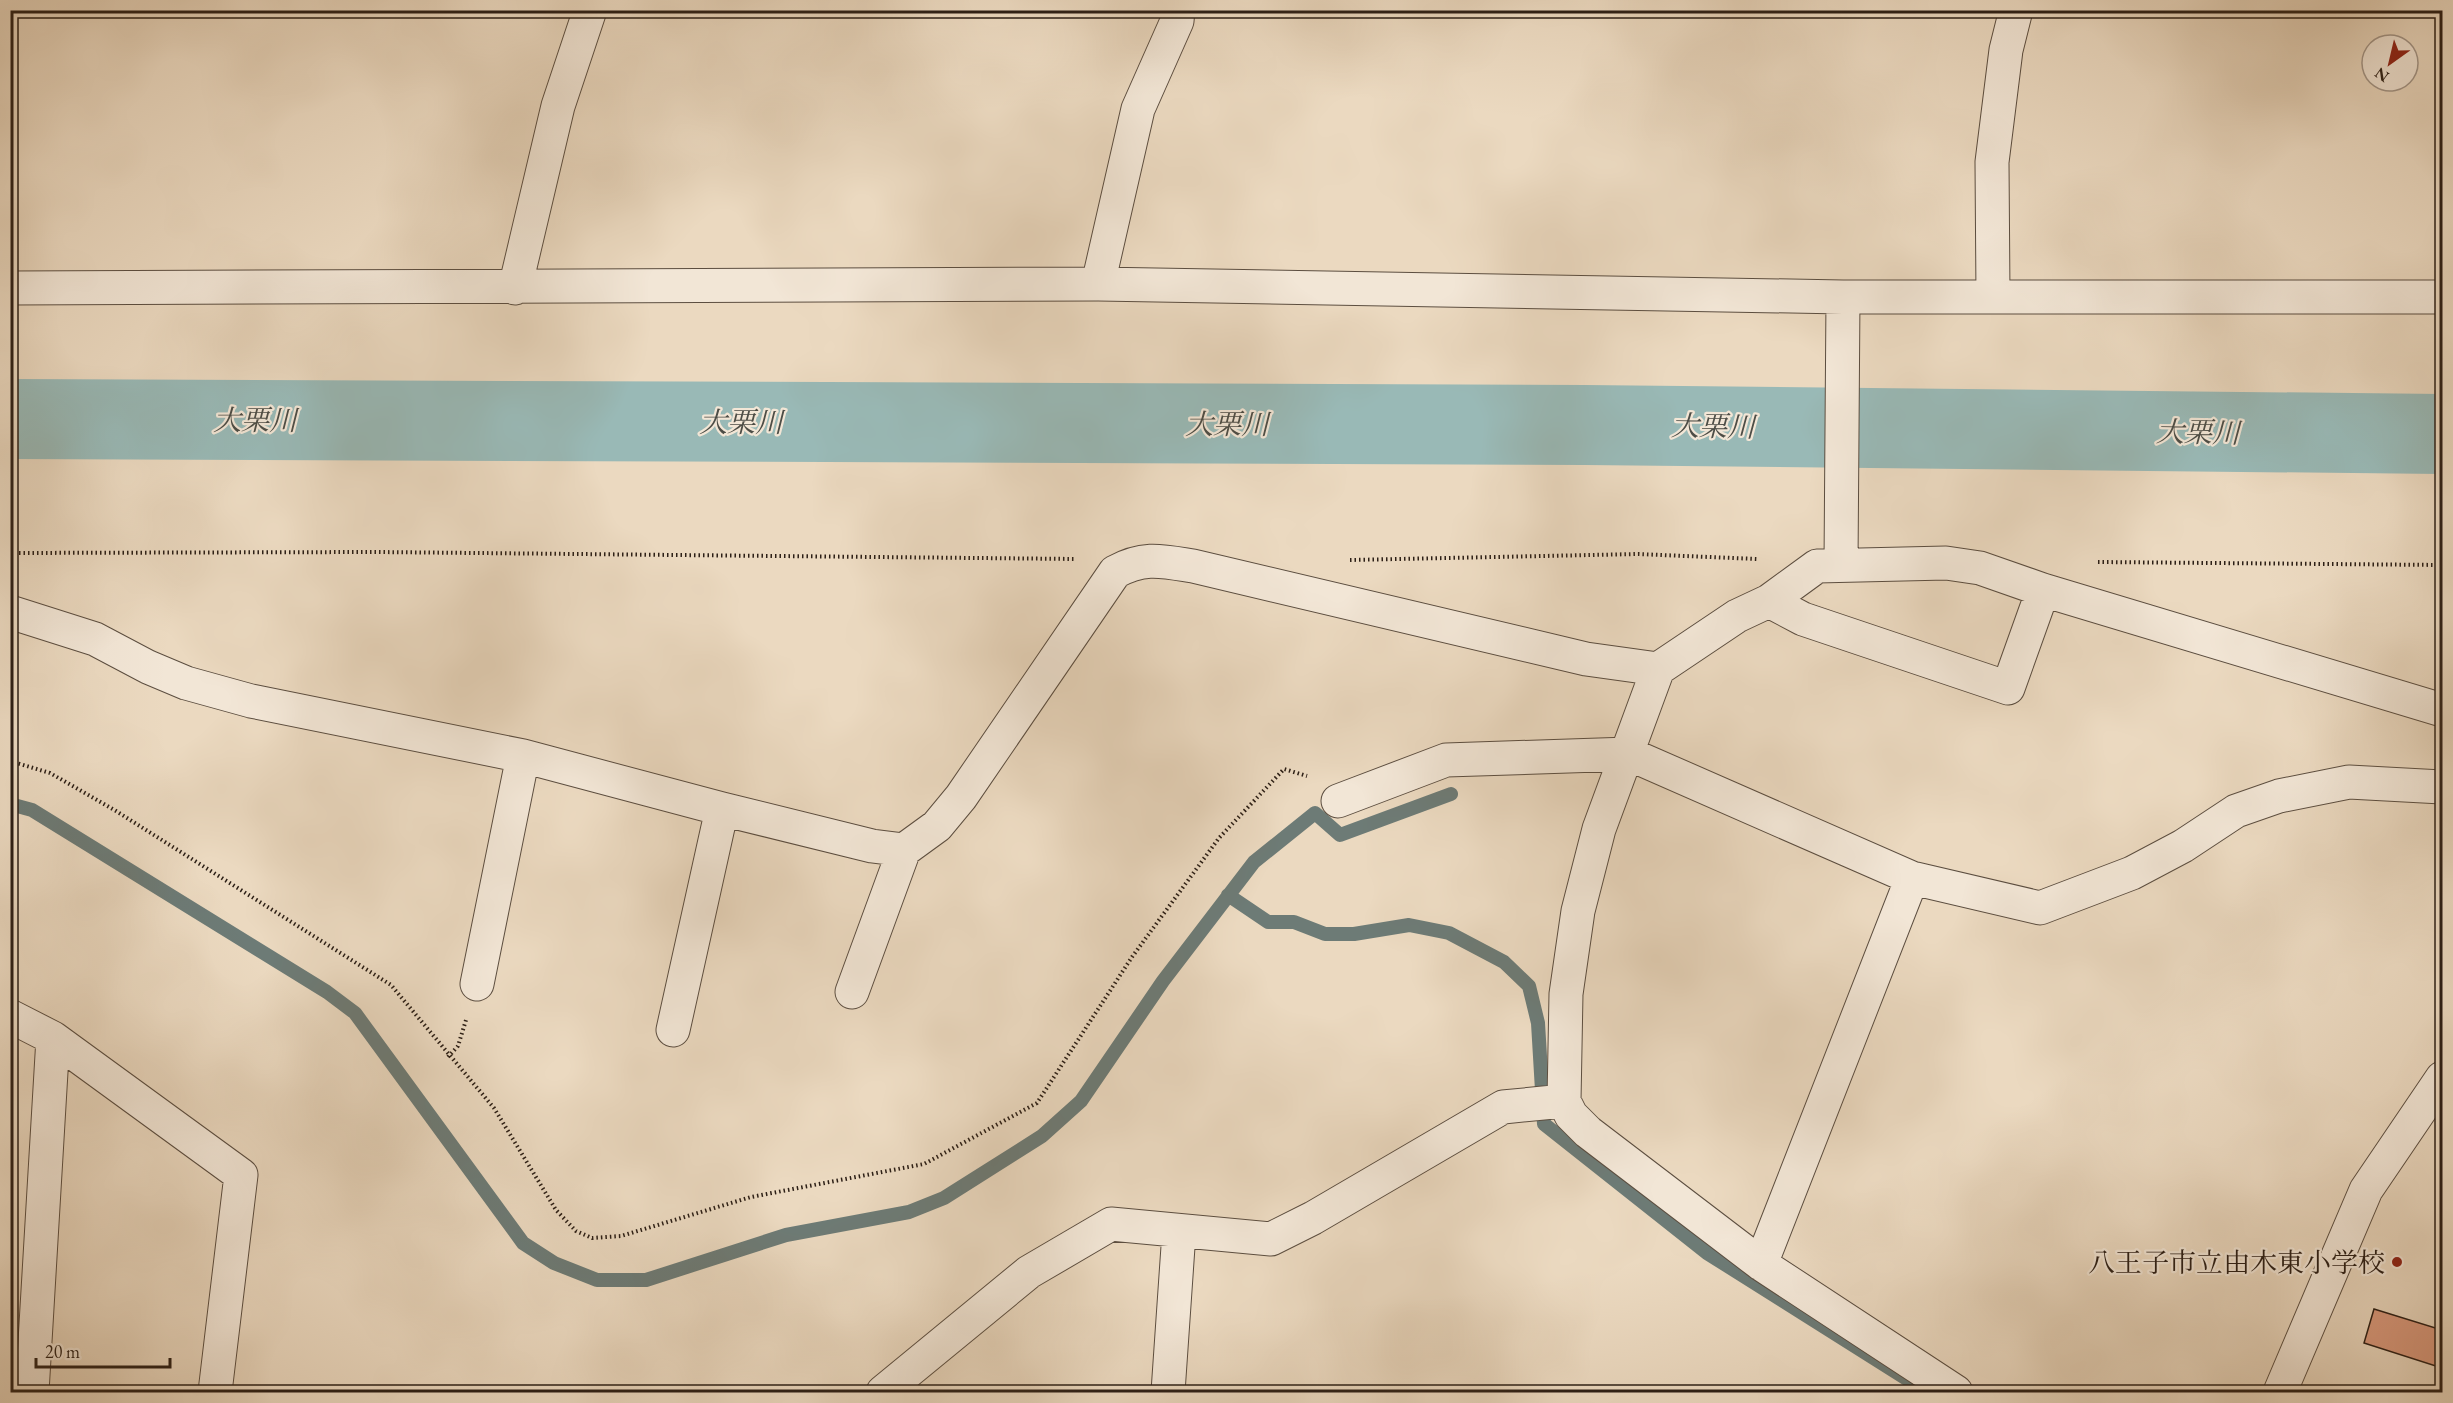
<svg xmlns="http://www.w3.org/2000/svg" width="2453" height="1403" viewBox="0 0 2453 1403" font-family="'EB Garamond','Noto Serif JP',serif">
<rect width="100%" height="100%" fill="#ebd9c0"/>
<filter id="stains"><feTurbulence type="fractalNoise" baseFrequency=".00333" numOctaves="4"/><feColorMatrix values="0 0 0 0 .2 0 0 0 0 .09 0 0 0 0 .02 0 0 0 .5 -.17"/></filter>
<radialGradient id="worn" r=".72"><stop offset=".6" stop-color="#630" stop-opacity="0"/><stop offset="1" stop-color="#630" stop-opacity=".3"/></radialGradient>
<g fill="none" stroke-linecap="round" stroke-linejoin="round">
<!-- stream -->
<path stroke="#6d7b76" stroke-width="14" d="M10,804L32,810L327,992L355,1013L523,1243L554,1263L597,1280H646L786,1235L909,1212L944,1198L1042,1136L1081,1101L1163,981L1254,862L1315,813L1340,835L1451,794
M1228,895L1268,922H1294L1325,934H1354L1409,925L1449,933L1504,962L1529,986L1538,1023L1544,1124L1707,1253L1926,1391"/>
<!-- river -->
<path stroke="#99b9b6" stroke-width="80" d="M10,419L1585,425L2442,434"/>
</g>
<!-- building -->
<path fill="#d9997d" stroke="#2c1f16" stroke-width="1.5" d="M2374,1309L2442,1330V1368L2364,1343Z"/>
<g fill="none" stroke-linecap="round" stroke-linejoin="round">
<defs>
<path id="minor" d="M1098,284L1138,109L1177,21L1178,10
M10,288L1098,284L1843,297H2442
M515,288L558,106L590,10
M1993,296L1992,162L2006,50L2016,10
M1841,564L1843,297
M1769,601L1803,619L2008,688L2043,590
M10,612L95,639L148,667L186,683L251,701L523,756L722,809L872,846L904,850
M1338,801L1446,760L1629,754L1912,878L2040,908L2132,873L2183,846L2236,811L2279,796L2349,782L2442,787
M477,984L523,756
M852,992L904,850L937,826L961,797L1115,572C1144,556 1162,561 1193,566L1586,659L1658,669
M10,1016L53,1038L241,1175L215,1392
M673,1030L722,809
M1761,1264L1912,878
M32,1392L53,1038
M883,1392L1029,1272L1111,1224L1271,1239L1313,1218L1503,1107L1564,1101
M1168,1392L1179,1232
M1956,1392L1761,1264L1588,1132L1571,1115L1564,1101L1566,994L1578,911L1599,829L1658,669L1737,616L1769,601L1817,566L1946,563L1980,568L2043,590L2442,710
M2280,1392L2366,1190L2442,1078"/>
</defs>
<!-- minor casing -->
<use href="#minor" stroke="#5c4e40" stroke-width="35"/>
<!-- path -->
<path stroke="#2c1f16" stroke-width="4" stroke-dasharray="1.5 3" stroke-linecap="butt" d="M10,553L376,552L1076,559
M1350,560L1638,554L1757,559
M2098,562L2442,565
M10,761L50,773L116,811L391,985L494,1108L556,1210L576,1231L592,1238L621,1236L751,1197L924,1164L1037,1103L1132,957L1219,838L1284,769L1307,776
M448,1057L458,1046L466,1020"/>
<!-- minor -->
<use href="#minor" stroke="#f2e6d6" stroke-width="33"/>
</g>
<!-- markers -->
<circle fill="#8f2418" stroke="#f2e6d6" stroke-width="2" cx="2397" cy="1262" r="6"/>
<g text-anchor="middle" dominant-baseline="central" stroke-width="4.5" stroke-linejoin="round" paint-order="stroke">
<!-- poi labels -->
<g font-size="27" fill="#2c1f16" stroke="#f2e6d6" text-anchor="end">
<text x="2385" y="1262">八王子市立由木東小学校</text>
</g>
<!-- water labels -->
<g font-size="28" font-style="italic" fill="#4d4d46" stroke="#f2e6d6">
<text x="255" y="420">大栗川</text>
<text x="741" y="422">大栗川</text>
<text x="1227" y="424">大栗川</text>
<text transform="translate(1713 426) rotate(1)">大栗川</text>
<text transform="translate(2198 432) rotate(1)">大栗川</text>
</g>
</g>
<!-- margin -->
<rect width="2453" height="1403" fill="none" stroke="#ebd9c0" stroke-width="36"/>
<rect x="12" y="12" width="2429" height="1379" fill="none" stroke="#2c1f16" stroke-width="3"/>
<rect x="18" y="18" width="2417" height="1367" fill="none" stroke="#2c1f16" stroke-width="1.5"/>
<!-- north arrow -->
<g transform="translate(2390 63) rotate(214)"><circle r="28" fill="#f2e6d6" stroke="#a39689" stroke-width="1.5"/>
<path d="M0-4.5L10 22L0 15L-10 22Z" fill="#8f2418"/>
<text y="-9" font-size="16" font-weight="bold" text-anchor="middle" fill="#2c1f16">N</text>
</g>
<!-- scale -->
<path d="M36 1358v9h134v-9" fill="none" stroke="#2c1f16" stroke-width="3"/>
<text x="45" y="1358" font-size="18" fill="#2c1f16" stroke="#f2e6d6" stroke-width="4.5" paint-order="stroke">20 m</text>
<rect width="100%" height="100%" filter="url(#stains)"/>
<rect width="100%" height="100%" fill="url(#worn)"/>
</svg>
